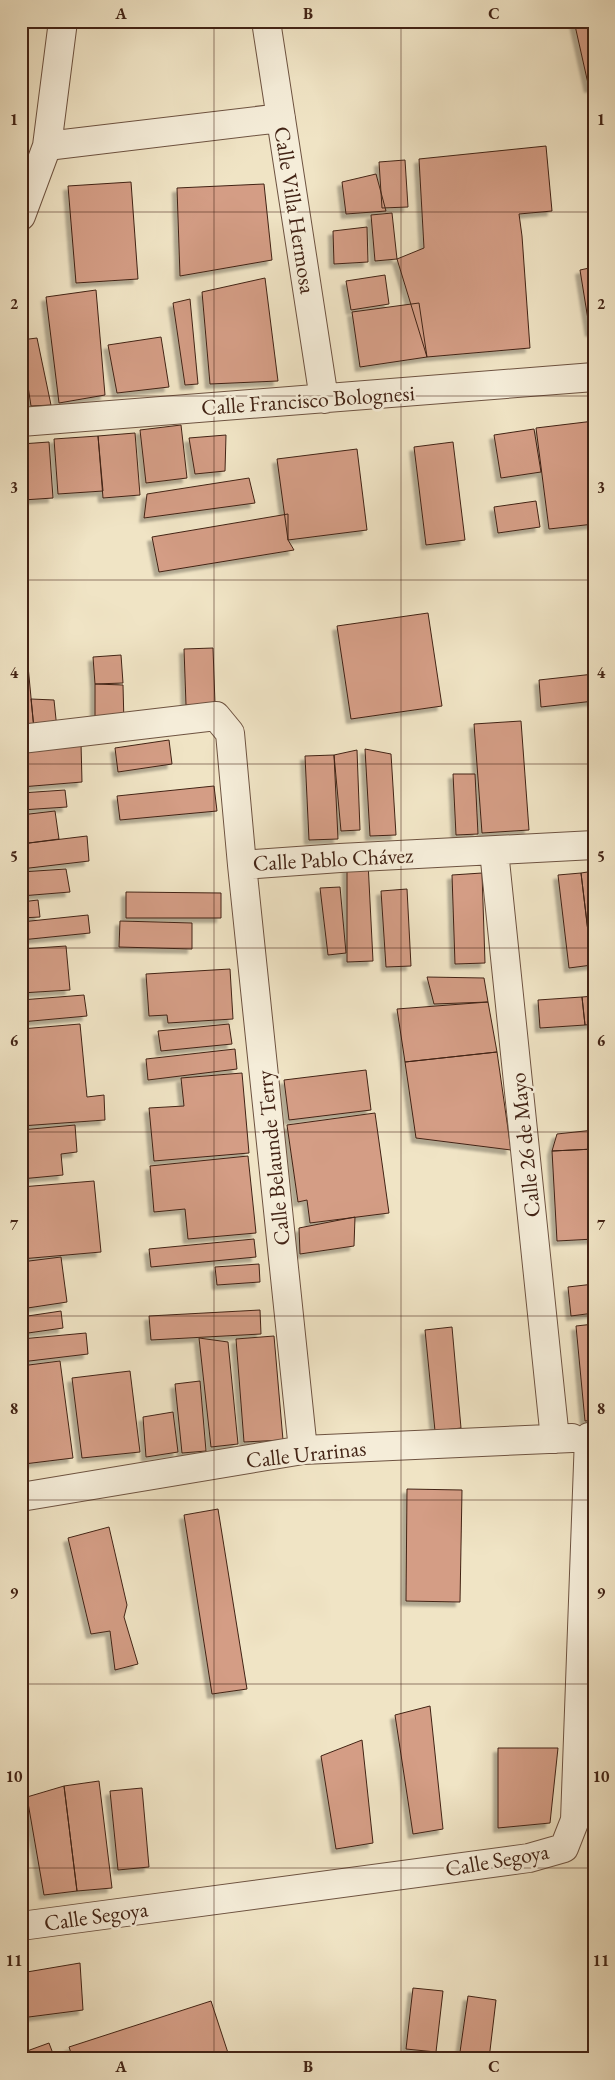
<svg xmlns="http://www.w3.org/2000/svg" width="615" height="2080" viewBox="0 0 615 2080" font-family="'EB Garamond',serif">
<defs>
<filter id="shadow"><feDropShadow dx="-4.5" dy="4.5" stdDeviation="1" flood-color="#0004"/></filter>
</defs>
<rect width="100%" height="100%" fill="#f0e4c5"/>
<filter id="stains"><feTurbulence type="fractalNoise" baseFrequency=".004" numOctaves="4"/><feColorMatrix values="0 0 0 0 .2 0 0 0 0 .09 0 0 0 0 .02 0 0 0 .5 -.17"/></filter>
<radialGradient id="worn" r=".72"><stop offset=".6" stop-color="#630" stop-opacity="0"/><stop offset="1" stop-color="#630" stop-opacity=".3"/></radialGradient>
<!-- building -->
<path fill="#d49d85" stroke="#422315" filter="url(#shadow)" d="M574,21H594V87L589,88Z
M546,146L552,211L519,214L522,236L530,348L427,357L397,259L424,248L419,159Z
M405,160L408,207L382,208L379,162Z
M376,174L386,211L346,214L342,182Z
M131,182L138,279L76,283L68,186Z
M264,184L272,260L180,276L177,188Z
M392,213L397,259L375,261L371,215Z
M367,227L368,262L334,264L333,231Z
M594,267V331L590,332L580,270Z
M385,275L389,304L351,310L346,281Z
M265,278L278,381L210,384L202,292Z
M96,290L105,395L59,403L46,297Z
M190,299L198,384L185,385L173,303Z
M419,303L427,357L360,367L352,312Z
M161,337L169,387L117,393L108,345Z
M37,338L51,405L31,406L21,340Z
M594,421V524L549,529L536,428Z
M181,425L187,478L146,483L140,430Z
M534,429L541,472L501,478L494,435Z
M135,433L140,495L103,498L98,436Z
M226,435L225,471L195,474L189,438Z
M98,436L103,491L58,494L54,439Z
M49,442L53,498L23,500L21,444Z
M453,442L465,540L426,545L414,447Z
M357,449L367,530L288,540L277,459Z
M249,478L255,503L144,518L147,494Z
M536,501L540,527L498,533L494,507Z
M21,506H25L27,536H21Z
M288,514V540L294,550L159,572L152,537Z
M428,613L442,706L351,719L337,626Z
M21,638H23L25,662H21Z
M213,648L215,704L186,705L184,649Z
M121,655L123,683L95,684L93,657Z
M21,666H28L34,729L21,731Z
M594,674V701L541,707L539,680Z
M95,684L123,685L124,724H95Z
M31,699L54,700L57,729H34Z
M521,721L529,830L482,833L474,724Z
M169,740L172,764L118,772L115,748Z
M81,743L82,782L21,787V750Z
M365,749L391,754L396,835L370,836Z
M357,750L360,830L341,831L334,755Z
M334,755L338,839L309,840L305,756Z
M453,774H475L478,834L456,835Z
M214,786L217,811L120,820L117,796Z
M65,790L67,807L21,810V793Z
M55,811L59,839L21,844V815Z
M87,836L89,861L21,869V844Z
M347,862H368L373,961L347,962Z
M66,869L70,892L21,896V872Z
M594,871V965H592L581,873Z
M482,873L485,963L455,964L452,875Z
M581,873L592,965L569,968L558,875Z
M340,887L346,953L328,955L320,888Z
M407,889L411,966L386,967L381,891Z
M126,892L221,893V918H126Z
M38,900L40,917L21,918V902Z
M88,915L90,933L21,940V922Z
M120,921L192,923V949L119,947Z
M66,946L70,990L21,993V949Z
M230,969L233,1019L168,1023L167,1015L149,1016L146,974Z
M427,977L484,978L488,1002L434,1004Z
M84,995L87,1016L21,1022V1000Z
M594,996V1024L585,1025L582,997Z
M582,997L585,1025L540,1028L538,1000Z
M488,1002L497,1052L405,1062L397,1009Z
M80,1024L87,1097L104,1095L105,1120L21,1126V1029Z
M229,1024L232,1044L161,1051L158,1031Z
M235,1049L237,1069L148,1080L146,1059Z
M497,1052L511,1150L416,1138L405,1062Z
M366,1070L371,1110L289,1120L284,1080Z
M242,1073L249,1153L154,1161L149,1108L184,1106L181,1078Z
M375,1113L389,1213L310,1223L307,1200L298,1202L287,1125Z
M75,1125L77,1152L61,1154L63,1175L21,1179V1130Z
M594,1130V1149L552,1151L557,1134Z
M594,1149V1239L557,1241L552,1151Z
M248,1156L256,1233L188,1239L185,1209L154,1212L150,1166Z
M94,1181L101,1252L21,1259V1187Z
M355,1217L354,1246L300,1254L299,1228Z
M254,1239L256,1257L151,1267L149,1249Z
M61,1257L67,1302L21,1309V1262Z
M259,1264L260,1282L217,1285L215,1267Z
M594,1284V1313L571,1316L568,1287Z
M260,1310L261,1334L151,1340L149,1316Z
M61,1311L63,1328L21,1334V1317Z
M594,1324V1420L585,1421L576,1326Z
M452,1327L461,1428L435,1431L425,1330Z
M86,1333L88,1354L21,1362V1339Z
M274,1336L283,1440L244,1442L236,1339Z
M199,1338L228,1342L238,1444L211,1447Z
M60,1361L73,1458L24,1464L21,1444V1366Z
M130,1371L140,1452L82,1458L72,1378Z
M200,1381L206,1451L182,1453L175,1384Z
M173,1412L178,1452L146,1457L143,1417Z
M407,1489L462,1490L460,1602L406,1601Z
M218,1509L247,1689L212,1694L184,1515Z
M109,1527L127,1605L124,1617L138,1664L115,1670L110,1631L91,1634L68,1538Z
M430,1706L443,1829L413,1834L395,1715Z
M362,1740L373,1843L336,1849L321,1756Z
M498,1748H558L550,1823L498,1828Z
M99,1781L112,1888L77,1891L64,1786Z
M64,1786L77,1891L44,1895L27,1797Z
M142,1788L149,1867L118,1870L110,1791Z
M80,1963L83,2010L21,2018V1973Z
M413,1988L443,1991L436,2052L406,2049Z
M468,1996L496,2000L489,2059H459Z
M211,2001L230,2059H73L69,2047Z
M21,2035L27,2051L49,2043L55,2059H21Z"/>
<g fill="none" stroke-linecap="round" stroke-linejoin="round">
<defs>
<path id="minor" d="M266,21L324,399
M47,146L281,118
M21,216L47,146L63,21
M21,422L594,377
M21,739L216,716L230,733L242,865L340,858L594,845
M494,851L555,1439
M242,865L303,1450
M21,1497L303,1450L572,1438
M21,1926L529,1858L564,1848L575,1820L589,1437"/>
</defs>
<!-- minor casing -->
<use href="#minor" stroke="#6e5341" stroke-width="30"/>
<!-- minor -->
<use href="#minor" stroke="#f5edd9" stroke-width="28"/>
</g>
<!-- grid -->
<path fill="none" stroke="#422315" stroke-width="1" stroke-opacity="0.55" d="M214,21V2059M401,21V2059M21,212H594M21,396H594M21,580H594M21,764H594M21,948H594M21,1132H594M21,1316H594M21,1500H594M21,1684H594M21,1868H594"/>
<g text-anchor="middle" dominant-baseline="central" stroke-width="5" stroke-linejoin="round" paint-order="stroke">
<!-- street labels -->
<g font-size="22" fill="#422315" stroke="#f5edd9">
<text transform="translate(295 210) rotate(81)">Calle Villa Hermosa</text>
<text transform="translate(308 400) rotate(-4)">Calle Francisco Bolognesi</text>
<text transform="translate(333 859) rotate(-3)">Calle Pablo Chávez</text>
<text transform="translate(525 1145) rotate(-96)">Calle 26 de Mayo</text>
<text transform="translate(273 1158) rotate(-96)">Calle Belaunde Terry</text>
<text transform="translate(306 1454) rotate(-6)">Calle Urarinas</text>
<text transform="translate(497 1860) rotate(-10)">Calle Segoya</text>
<text transform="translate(96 1916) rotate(-8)">Calle Segoya</text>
</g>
</g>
<!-- margin -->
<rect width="615" height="2080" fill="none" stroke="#f0e4c5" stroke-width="55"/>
<rect x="28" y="28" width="560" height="2024" fill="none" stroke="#422315" stroke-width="2"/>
<g font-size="16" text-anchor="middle" font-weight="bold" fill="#422315">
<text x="121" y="19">A</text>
<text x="308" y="19">B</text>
<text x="494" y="19">C</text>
<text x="14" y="125">1</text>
<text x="601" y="125">1</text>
<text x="14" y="309">2</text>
<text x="601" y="309">2</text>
<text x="14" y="493">3</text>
<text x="601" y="493">3</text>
<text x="14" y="678">4</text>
<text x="601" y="678">4</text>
<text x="14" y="862">5</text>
<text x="601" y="862">5</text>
<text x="14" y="1046">6</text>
<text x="601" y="1046">6</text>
<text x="14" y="1230">7</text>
<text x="601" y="1230">7</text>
<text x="14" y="1414">8</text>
<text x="601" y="1414">8</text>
<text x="14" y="1598">9</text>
<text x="601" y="1598">9</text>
<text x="14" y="1782">10</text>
<text x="601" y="1782">10</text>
<text x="14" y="1966">11</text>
<text x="601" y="1966">11</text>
<text x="121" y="2072">A</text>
<text x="308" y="2072">B</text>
<text x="494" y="2072">C</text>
</g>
<rect width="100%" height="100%" filter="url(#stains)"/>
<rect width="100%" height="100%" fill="url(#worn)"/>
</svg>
